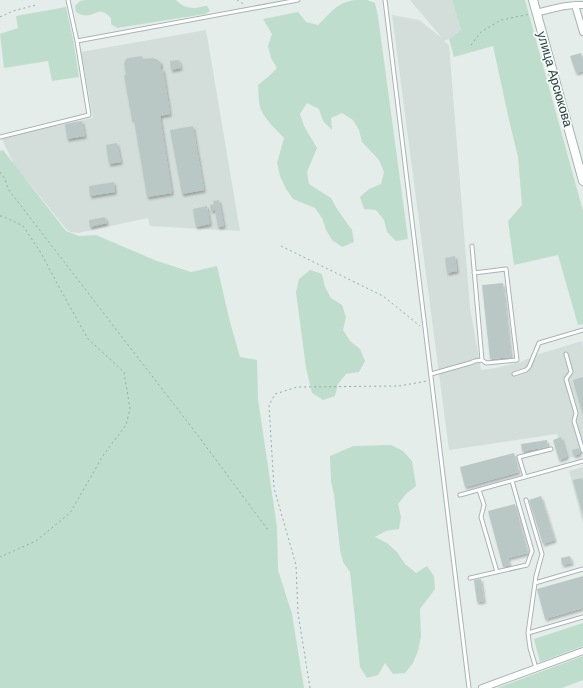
<svg xmlns="http://www.w3.org/2000/svg" width="583" height="688" viewBox="0 0 583 688" font-family="Arial,sans-serif">
<defs>
<filter id="shadow"><feDropShadow dx="1.5" dy="2.5" stdDeviation="1" flood-color="#0004"/></filter>
</defs>
<rect width="100%" height="100%" fill="#e5edeb"/>
<!-- built -->
<path fill="#d3ddda" d="M410,0H452L461,30L449,39L444,41L449,45L470,308L481,370L496,368L521,362L539,354L582,341L583,348V454L566,459L557,434L449,450L392,15L419,20L442,38Z
M206,30L240,231L150,226L148,218L78,233L71,232L67,230L30,184L16,169L1,137L93,118L81,52Z
M583,467V524L569,471Z"/>
<!-- green -->
<path fill="#bfddcd" d="M86,0H176C180,5 187,8 194,8C198,8 203,6 207,6L210,11L205,14L117,28L111,24V18C98,4 95,18 82,15C81,15 78,13 76,12L75,6L80,1Z
M355,0H367L375,3L378,16L408,239L396,241L387,232L384,220L376,210L364,209L360,197L369,189L381,184L384,172L379,160L362,142L359,130L353,120L342,113L331,118L332,130L323,121L319,109L307,103L300,114L304,126L317,148L307,172L309,184L331,198L337,209L352,230L354,242L342,247L332,240L326,230L322,218L315,208L293,199L286,189L280,176L277,163L284,138C276,129 266,121 261,110C258,103 259,93 258,85L268,77L277,68L271,58L268,46L272,34L263,19L298,12L306,22L318,25C331,13 337,2 355,0Z
M452,0H525L583,211V324L578,325L558,255L514,265L508,221L522,205L518,157L509,120L493,46L454,57L449,39L461,30Z
M66,7L73,39L79,77L52,81L48,61L4,68L0,34L18,28L16,16Z
M3,150L66,231L79,236L96,235L157,261L191,272L217,266L230,322L240,357L257,360L258,399L277,527L278,570L292,614L304,688H0V151Z
M310,270L322,274L325,287L331,298L342,305L346,317L343,330L350,341L360,349L365,361L359,372L346,374L338,384L335,396L323,400L312,393L306,368L296,292L299,279Z
M391,445L403,451L412,461L416,486L406,494L398,504L401,517L399,529L386,531L375,537L387,543L397,552L405,564L416,573L427,566L434,576L435,589L420,609L421,637L418,651L413,663L405,673L393,674L385,663L378,675L367,678L360,667L350,572L343,562L340,550L334,495L331,481L330,456L353,446Z
M583,623V646L540,662L534,639Z
M583,656V680L562,688H497Z"/>
<!-- building -->
<path fill="#bac8c5" filter="url(#shadow)" d="M581,53L583,61V71L576,73L570,56Z
M142,56L143,59L153,58L158,60L161,63V69H163L170,114L160,116L172,193L147,197L134,120H132L124,75H126L124,63L126,59L128,58Z
M179,60L181,68L171,70L170,61Z
M82,121L85,136L67,139L65,124Z
M193,126L204,190L182,194L170,130Z
M117,143L121,162L109,164L106,145Z
M114,182L115,192L90,196L89,186Z
M219,200L224,226L218,227L215,210L211,211L210,205L214,204L213,201Z
M207,206L210,224L196,227L193,209Z
M105,217L107,223L90,227L89,220Z
M455,256L457,271L447,273L445,258Z
M503,283L511,357L490,359L482,285Z
M583,377V415L573,380Z
M561,437L567,457L559,460L553,440Z
M547,440L548,447L522,451L521,444Z
M579,448L580,454L574,456L572,450Z
M514,453L519,472L465,487L460,467Z
M582,478L583,481V515L573,480Z
M541,496L555,540L543,544L529,500Z
M515,504L528,553L508,558L510,565L503,567L488,511Z
M570,556L572,563L562,565L561,558Z
M583,576V608L545,619L537,589Z
M481,579L484,601L477,602L474,580Z"/>
<g fill="none" stroke-linecap="round" stroke-linejoin="round">
<defs>
<path id="lane" d="M68,0L77,41
M385,0L469,688
M0,137L89,115L77,41L298,0
M474,273L506,269L517,360L486,363L482,360
M566,354L571,372L566,379L576,413L574,421L583,451
M431,374L470,363L475,361L482,360L472,246
M514,374L526,370L529,367L539,343L583,330
M525,477L519,457L551,449
M479,490L484,505L481,517L497,572
M460,495L583,461
M526,500L542,554L536,576L528,633L530,648L536,668
M470,578L527,565L532,551L512,481
M535,583L583,569
M528,633L583,617"/>
<path id="street" d="M575,5L583,32
M536,13C552,9 567,4 583,5
M482,688L583,651"/>
<path id="secondary" d="M533,0L583,181"/>
</defs>
<!-- lane casing -->
<use href="#lane" stroke="#a8b5b3" stroke-width="5"/>
<!-- street casing -->
<use href="#street" stroke="#a8b5b3" stroke-width="8"/>
<!-- secondary casing -->
<use href="#secondary" stroke="#a1b6b2" stroke-width="10"/>
<!-- path -->
<path stroke="#87afaa" stroke-width="1" stroke-dasharray="2 3" stroke-linecap="butt" d="M237,0L245,5
M0,17L13,11L36,5
M471,45L481,32L501,20L530,14
M0,172L5,179L8,189L196,433L268,530
M0,216H2L23,226L41,253L59,287L88,339L124,372L130,409L126,425L104,454L70,513L36,541L0,557
M281,246L383,296L420,326
M310,688L298,613L296,565L274,488L269,405L275,394L297,387L399,386L427,381"/>
<!-- lane -->
<use href="#lane" stroke="#fff" stroke-width="3"/>
<!-- street -->
<use href="#street" stroke="#fff" stroke-width="6"/>
<!-- secondary -->
<use href="#secondary" stroke="#fff" stroke-width="8"/>
</g>
<g text-anchor="middle" dominant-baseline="central" stroke-width="3.5" stroke-linejoin="round" paint-order="stroke">
<!-- street labels -->
<g font-size="13" fill="#253f3c" stroke="#f6faf8">
<text transform="translate(555 79) rotate(74)">улица Арсюкова</text>
</g>
</g>
</svg>
